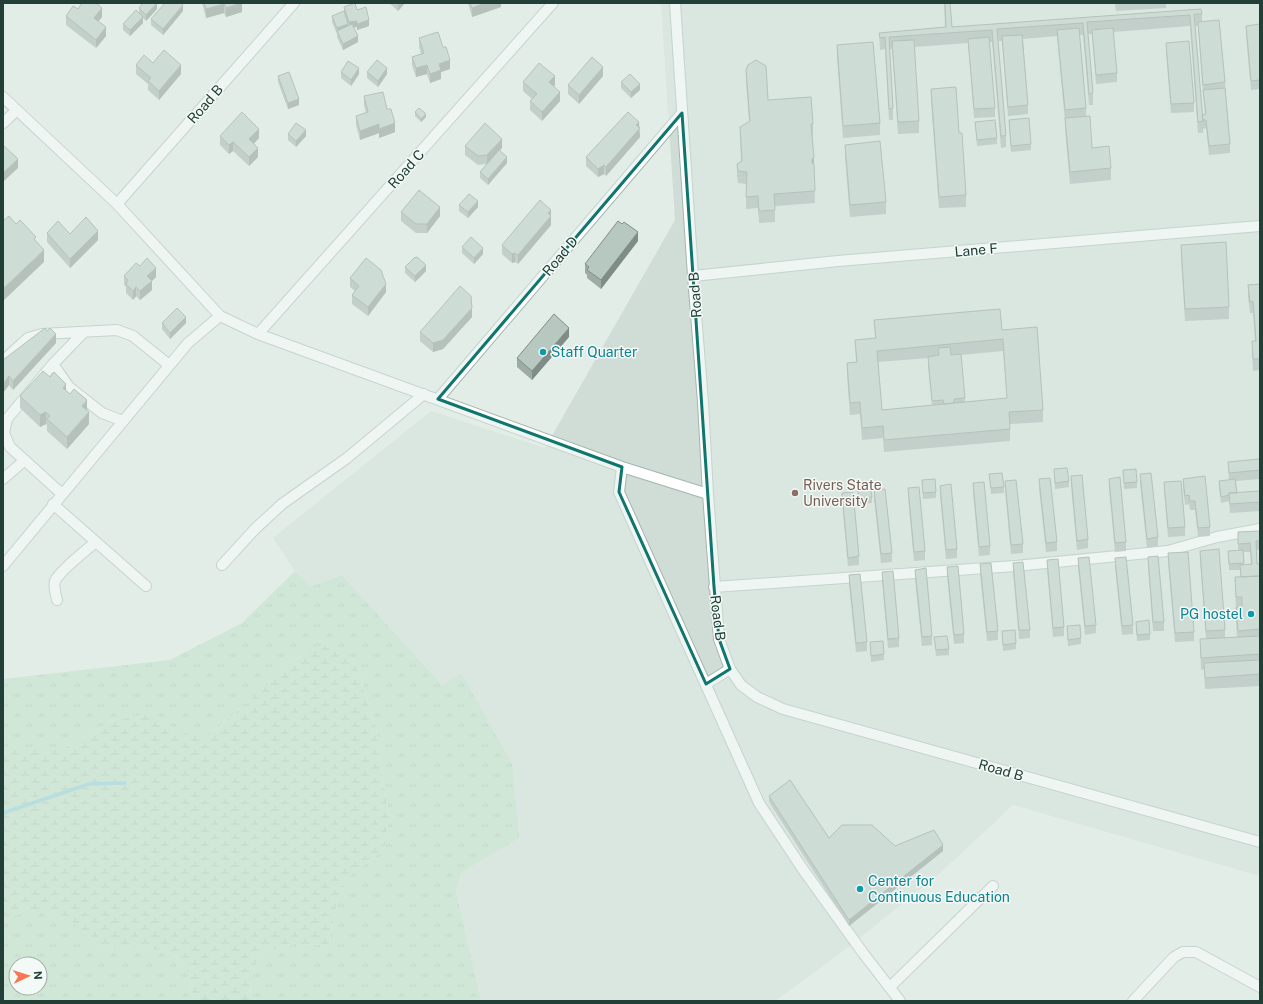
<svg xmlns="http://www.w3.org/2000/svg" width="1263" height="1004" viewBox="0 0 1263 1004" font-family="'Public Sans',sans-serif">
<defs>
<pattern id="grass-tufts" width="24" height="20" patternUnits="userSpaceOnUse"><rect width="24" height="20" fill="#badfc3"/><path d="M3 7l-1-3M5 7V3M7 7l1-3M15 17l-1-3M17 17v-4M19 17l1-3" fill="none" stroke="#a0c0a8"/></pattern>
<pattern id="wetland-marsh" width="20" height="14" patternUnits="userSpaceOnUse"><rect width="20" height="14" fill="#badfc3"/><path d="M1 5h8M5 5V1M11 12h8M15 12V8" fill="none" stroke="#a0c0a8"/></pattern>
</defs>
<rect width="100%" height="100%" fill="#e2ede8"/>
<!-- built -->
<path fill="#d0ddd7" d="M661,3H1260V876L1013,805L940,873L846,949L775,1001H481L456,892L461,873L519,838L461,673L442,685L342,575L310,587L295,571L273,538L431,411L545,448L675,220Z"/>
<!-- grass -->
<path fill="url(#grass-tufts)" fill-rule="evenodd" d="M295,571L310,587L342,575L442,685L461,673L512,764L519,838L461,873L456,892L481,1001H250L251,979L261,953L294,944L329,945L337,902L346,878L384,850L389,820L376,728L354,658L311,647L209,735H181L154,713L112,721L62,749H5L3,748V679L170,660L242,623Z
M23,911H42L69,919L100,948L141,947L172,953L186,967L194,1001H3V923ZM16,964H40V988H16Z"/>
<!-- wetland -->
<path fill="url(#wetland-marsh)" d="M329,646L354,658L376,728L389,820L384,850L346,878L337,902L329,945L294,944L261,953L251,979L250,1001H194L186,967L172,953L141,947L100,948L69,919L42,911H23L3,923V748L5,749H62L112,721L154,713L181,735H209L311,647Z"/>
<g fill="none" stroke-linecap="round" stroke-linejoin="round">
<!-- stream -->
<path stroke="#88ccd5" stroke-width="3.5" d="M3,813L89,784L125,783"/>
<defs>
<path id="street" d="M675,3L693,276L703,402L708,494L719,639L730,669L741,685L757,697L783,709L1260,842
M3,97L117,204L220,316L258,334L622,467L708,494
M3,123L17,110
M117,204L294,3
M693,276L838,261L1260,226
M258,334L553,3
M3,361L28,338L42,334L117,330L133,336L169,365
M53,364L69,387L102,413L123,421
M438,399L682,113
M622,467L619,492L759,803L802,868L863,953L900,1001
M3,479L25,460
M62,494L10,447L4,433L7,419L53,364L84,332
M53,504L146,586
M222,565L255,529L282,504L347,458L424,394
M3,566L188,343L220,316
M714,587L1015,566L1168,551L1217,537L1260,529
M57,600C56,595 53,587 55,581C60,571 86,550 96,542
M706,684L730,669
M890,987L993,886
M1133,1001L1174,957L1183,952H1196L1260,987"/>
</defs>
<!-- street casing -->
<use href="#street" stroke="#a4b5af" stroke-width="12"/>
<!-- street -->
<use href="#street" stroke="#fff" stroke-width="10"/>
</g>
<!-- wall -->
<path fill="#9daca6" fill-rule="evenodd" d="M202,3H242V12L226,17L224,13L206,18Z
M389,3H405L398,11Z
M468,3H501V7L472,17Z
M944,3H950L952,27L1202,14V22L1225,82L1230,144V153L1209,155L1206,128L1203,129V133H1198L1190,26L1113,32L1117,73V82L1096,84L1092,34H1088L1093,93V105H1089L1083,35H1079L1086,108V116L1092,148L1111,168V180L1070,184L1065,130V122L1057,36L1023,39L1028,105V114L1008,116L1002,41H998L1006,135V147L1001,148L992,42H989L995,108V117L974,118L968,43L914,47L919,121V133L898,134L892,49H890L893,108V120H889L885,49L880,50L879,33L945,27ZM1195,26H1198L1203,93L1205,114L1202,115Z
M1115,3H1184L1166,4V8L1116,11Z
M344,7L357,10L369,26L357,30V27H354L358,42L343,50L337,37V34L332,22V16L344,12Z
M139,8L157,9L146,21L143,18V23L130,36L123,30V24L139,13Z
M78,9L102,17L98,22L106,36L96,48L66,25V16Z
M183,11L163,35L151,25V19Z
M1260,24V89L1251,90L1246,35V26Z
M419,38L450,69L441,72V79L430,83L427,74L416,77L412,65V57L421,54L419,47Z
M1166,43L1194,103V112L1171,113L1166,52Z
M837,45L880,123V135L843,138L837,57Z
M153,63L181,74L159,100L148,90V84L136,74V65Z
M746,70L768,100L813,124V136H812L814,170L815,203L775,206V222L759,223L758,208L746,209V184L738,183L737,176V164L741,162L740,127L749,122L746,82Z
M341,72L359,74L351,86L341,78Z
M367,72L387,74L378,87L367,78Z
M278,76L299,105L288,109L278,82Z
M603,76L579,104L568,94V85Z
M523,82L555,85L554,86L560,101L542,121L530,110V101L532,99L523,91Z
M621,82L640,90L631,98L621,88Z
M931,89L959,133L966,195V207L939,208L931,101Z
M364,96L387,109L395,132L379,138V133L360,140L356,125V116L366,113L364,105Z
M415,112L426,117L421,122L415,116Z
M1009,120L1031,144V150L1011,152Z
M975,122L997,138V144L977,146Z
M639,128L640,137L606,176L604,174L598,177L586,166V157Z
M288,134L306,136L296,147L288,140Z
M220,136L259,138L254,144L258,157L249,166L233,151L229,154L220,145Z
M845,145L886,202V214L850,217L845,157Z
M465,146L502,148L500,150L507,163L488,185L480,178V172L487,164L478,165L465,155Z
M459,205L478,207L468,218L459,211Z
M401,212L440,216L427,233H416L401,221Z
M551,216V225L518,264L515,262L512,263L502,254V245Z
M47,233L70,234L98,240L70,268L47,242Z
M638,241L601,289L587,278V275L585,273V264Z
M1181,245L1229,307V319L1185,321L1181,257Z
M462,247L483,254L474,264L462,253Z
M405,267L426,271L415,282L405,273Z
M124,276L156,277L152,281V290L140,300L136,296L133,300L126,293V287L124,285Z
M350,278L386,292L368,316L352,304V295L355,291L350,287Z
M1260,284V370L1253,371L1252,353V341H1255L1253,313H1250L1248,297V285Z
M472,317L443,349L433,352L420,341V332Z
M874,320L1002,330L1043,410V422L1010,424V441L884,452L883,438L862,440L860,414L850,415L847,375V363L856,362L855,340L875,338ZM1003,351L1007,399L965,402L961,355ZM928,358V366L932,405L882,410L878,362Z
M162,323H186L170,339L162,329Z
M47,331L56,343L13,390L9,385L3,393V360Z
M569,337L532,380L517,367V358Z
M66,391L87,411L89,424L67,449L47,431V425L46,424L40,427L20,408V396Z
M1260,459V479L1236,481L1237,493L1260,491V511L1230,513L1229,501L1221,503L1219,487V481L1229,480L1228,462Z
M1054,469L1069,481V487L1055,489Z
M1123,470L1137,482V488L1124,489Z
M989,474L1004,487V493L991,494Z
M1140,474L1158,537V546L1147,548L1140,483Z
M1071,476L1088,539V548L1077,550L1071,485Z
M1039,479L1057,542V551L1046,552L1039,488Z
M1109,479L1126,542V551L1115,552L1109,488Z
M1183,479L1210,527V536L1198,537L1195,510H1190L1189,504L1185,505L1183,488Z
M922,480L936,492V498L923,499Z
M1005,481L1023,544V553L1011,554L1005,490Z
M1164,482L1185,527V536L1168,537L1164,491Z
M973,483L990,546V555L979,556L973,492Z
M857,485L872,497V503L859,504Z
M940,486L957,549V558L946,559L940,495Z
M908,488L925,551V560L914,561L908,497Z
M874,490L892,553V562L881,563L874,499Z
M842,493L859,556V565L848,566L842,502Z
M1260,531V550H1256L1257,564H1260V686L1205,689L1204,669L1201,670L1200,639H1206L1200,560V551L1225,630V638L1237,637L1236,620L1235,577H1241L1240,570H1229L1228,551L1238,550V532ZM1244,552H1250L1251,564L1244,565Z
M1168,553L1194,632V641L1175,642L1168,562Z
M1148,557L1164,622V631H1153L1148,566Z
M1078,558L1096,625V633L1085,635L1078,567Z
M1115,558L1133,625V634L1122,635L1115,567Z
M1047,560L1064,627V636L1053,637L1047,569Z
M1013,563L1030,630V638L1019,639L1013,572Z
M980,564L998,631V640L987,641L980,573Z
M947,567L964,634V643L954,644L947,576Z
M915,570L932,636V645L922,646L915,579Z
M882,572L899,638V647L888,648L882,580Z
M849,575L867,642V651L856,652L849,584Z
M1136,622L1150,634V640L1137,641Z
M1067,626L1081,638V644L1068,646Z
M1002,631L1016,643V649L1003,651Z
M934,637L949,649V655L936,656Z
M870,642L884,654V660L871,662Z
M769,796L829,838L895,846L943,851L849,926L769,802Z"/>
<!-- shaded-wall -->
<path fill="#808c87" d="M157,3V9L146,21V15Z
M242,3V12L226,17V8Z
M400,3H405L398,11V5Z
M485,3H501V7L472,17V8Z
M224,4V13L206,18V9Z
M183,5V11L163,35V29Z
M102,8V17L94,27V18Z
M143,17V23L130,36V30Z
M369,20V26L357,30V24Z
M357,21V27L349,28V22Z
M348,24V30L337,31V34V28Z
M106,27V36L96,48V40Z
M358,36V42L343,50V44Z
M450,60V69L441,72V79L430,83V74L439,64Z
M181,65V74L159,100V91Z
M427,65V74L416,77V68Z
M603,67V76L579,104V95Z
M359,68V74L351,86V80Z
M387,68V74L378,87V81Z
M555,76V85L549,91V82Z
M640,84V90L631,98V92Z
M560,92V101L542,121V112Z
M299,99V105L288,109V103Z
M426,114V117L421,122V119Z
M639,122L640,137L606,176V167Z
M395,123V132L379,138V129Z
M379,124V133L360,140V131Z
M259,129V138L249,148V139Z
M306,130V136L296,147V141Z
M502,139V148L487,164V155Z
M233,142V151L229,154V145Z
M258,148V157L249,166V157Z
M507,157V163L488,185V179Z
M814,158V170L812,171V159Z
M18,159V168L3,182V173Z
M604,165V174L598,177V169Z
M478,201V207L468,218V212Z
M440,207V216L427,233V224Z
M551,210V225L518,264V255L548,213Z
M98,231V240L70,268V259Z
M638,232V241L601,289V280Z
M483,248V254L474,264V258Z
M44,250V262L3,301V289Z
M515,253V262L512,263V254Z
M426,265V271L415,282V276Z
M156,268V277L152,281V290L140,300V291L147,276Z
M386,284V292L368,316V307Z
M136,287V296L133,300V291Z
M472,308V317L443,349L433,352V343Z
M186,317V323L170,339V333Z
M569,328V337L532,380V371Z
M56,334V343L13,390V381Z
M9,376V385L3,393V384Z
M66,384V395L63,388Z
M87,400V412L82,406Z
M46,412V424L40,427V415Z
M89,412V424L67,449V437Z
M943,845V851L849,926V920Z"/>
<!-- building -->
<path fill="#b7c8c1" stroke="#808c87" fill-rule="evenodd" d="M82,3H96L102,8L94,18L106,27L96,40L66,16L73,6L78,9Z
M143,3H157L146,15L139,8Z
M165,3H181L183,5L163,29L151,19Z
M204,3H242L226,8L224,4L206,9Z
M355,3L357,10L366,7L369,20L357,24V21L349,22L344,7Z
M470,3H485L472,8Z
M945,3H950L952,27L1201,9L1202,14H1194L1203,121L1198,122L1190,15L1087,22L1093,93L1089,94L1083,23L997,29L1006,135L1003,136H1001L992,30L889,37L893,108L889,109L885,37L880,38L879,33L946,27Z
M136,10L143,17L130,30L123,24Z
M344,11L348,24L337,28L332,16Z
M1219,20L1225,82L1203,85L1198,22Z
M352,24L358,36L343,44L337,31Z
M1260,24V80L1251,81L1246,26Z
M1079,28L1086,108L1065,110L1057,30Z
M1113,28L1117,73L1096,75L1092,30Z
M438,32L443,47H446L450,60L439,64L441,70L430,74L427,65L416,68L412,57L424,53L419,38Z
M1022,35L1028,105L1008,107L1002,36Z
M989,37L995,108L974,109L968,39Z
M914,40L919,121L898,122L892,41Z
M1189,41L1194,103L1171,104L1166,43Z
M873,42L880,123L843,126L837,45Z
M164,50L181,65L159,91L148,81L151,78L136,65L144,55L153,63Z
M592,57L603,67L579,95L568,85Z
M377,60L387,68L378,81L367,72Z
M756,60L766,66L768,100L811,97L813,124H811L814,158L812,159V163L814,164L815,191L774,194L775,210L759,211L758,196L746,197L747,172L738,171L737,164L742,161L740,127L750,121L746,70L748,65Z
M348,61L359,68L351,80L341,72Z
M539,63L555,76L549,82L560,92L542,112L530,101L537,94L523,82Z
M289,72L299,99L288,103L278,76Z
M630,74L640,84L631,92L621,82Z
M956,87L959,133H962L966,195L939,197L931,89Z
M1225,88L1230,144L1209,146L1206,120H1203L1202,115L1206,114L1203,90Z
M383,92L387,109H391L395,123L379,129V124L360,131L356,116L368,112L364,96Z
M419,108L426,114L421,119L415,112Z
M242,112L259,129L249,139L258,148L249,157L233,142L229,145L220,136Z
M628,112L639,122L636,125L640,128L606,167L604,165L598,169L586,157Z
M1090,116L1092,148L1109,146L1111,168L1070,172L1065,118Z
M1029,118L1031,144L1011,146L1009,120Z
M995,120L997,138L977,140L975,122Z
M296,123L306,130L296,141L288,134Z
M485,123L502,139L487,155L478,156L465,146Z
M880,141L886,202L850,205L845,145Z
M3,145L18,159L3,173Z
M499,150L507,157L488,179L480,172Z
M419,190L440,207L427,224H416L401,212Z
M469,194L478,201L468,212L459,205Z
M540,200L551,210L548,213L551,216L518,255L515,253L512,254L502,245Z
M9,216L16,224L20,220L36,237L34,239L44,250L3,289V221Z
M86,217L98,231L70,259L47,233L58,221L70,234Z
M618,221L622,224L624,222L638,232L601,280L587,270L589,267L585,264Z
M471,237L483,248L474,258L462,247Z
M1226,242L1229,307L1185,309L1181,245Z
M417,257L426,265L415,276L405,267L414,258Z
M147,258L156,268L147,276L152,281L140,291L136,287L133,291L126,284L128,280L124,276L136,263L140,266Z
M366,258L381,270L386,284L368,307L352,295L359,286L350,278Z
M1260,284V359H1253L1252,341H1256L1253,301L1250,302L1248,285Z
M460,286L471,296L472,308L443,340L433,343L420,332Z
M177,308L186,317L170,333L162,323Z
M1000,309L1002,330L1037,327L1043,410L1009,412L1010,429L884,440L883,426L862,428L860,402L850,403L847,363L857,362L855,340L876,338L874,320ZM1003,339L1007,398L882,410L877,351Z
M554,314L569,328L532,371L517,358Z
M45,328L47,331L50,328L56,334L13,381L9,376L3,384V360Z
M950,347L951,355L961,354L965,398L954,399V403L944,404L943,400L932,401L928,357L939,355L938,348Z
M43,371L50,377L54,372L66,384L63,388L70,394L74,389L87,400L82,406L89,412L67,437L47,419L50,416L46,412L40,415L20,396Z
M1260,459V470L1229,473L1228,462Z
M1067,468L1069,481L1055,483L1054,469Z
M1136,469L1137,482L1124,483L1123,470Z
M1002,473L1004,487L991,488L989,474Z
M1151,473L1158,537L1147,539L1140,474Z
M1082,475L1088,539L1077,541L1071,476Z
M1205,476L1210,527L1198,528L1195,501H1190L1189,495L1185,496L1183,479Z
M1120,477L1126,542L1115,543L1109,479Z
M1050,478L1057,542L1046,543L1039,479Z
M935,479L936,492L923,493L922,480Z
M1235,479L1237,493H1229V495L1221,497L1219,481Z
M1016,480L1023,544L1011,545L1005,481Z
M1181,481L1185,527L1168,528L1164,482Z
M984,482L990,546L979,547L973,483Z
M870,484L872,497L859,498L857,485Z
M951,484L957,549L946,550L940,486Z
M919,487L925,551L914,552L908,488Z
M885,489L892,553L881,554L874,490Z
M1260,491V502L1230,504L1229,493Z
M853,492L859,556L848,558L842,493Z
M1260,531V541H1256L1257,564H1260V576L1241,577L1240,565L1252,564L1250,543L1238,544V532Z
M1219,549L1225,630L1206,631L1200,551Z
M1243,550L1244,563L1229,564L1228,551Z
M1188,552L1194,632L1175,633L1168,553Z
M1158,556L1164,622H1153L1148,557Z
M1089,557L1096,625L1085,626L1078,558Z
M1126,557L1133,625L1122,626L1115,558Z
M1058,559L1064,627L1053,628L1047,560Z
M1023,562L1030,630H1019L1013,563Z
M991,563L998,631L987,632L980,564Z
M958,566L964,634L954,635L947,567Z
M926,568L932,636L922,637L915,570Z
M893,571L899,638L888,639L882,572Z
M860,574L867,642L856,643L849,575Z
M1260,576V629L1238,631L1236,608L1242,607V597H1236L1235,577Z
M1149,620L1150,634L1137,635L1136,622Z
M1080,625L1081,638L1068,640L1067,626Z
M1015,630L1016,643L1003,645L1002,631Z
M947,636L949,649L936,650L934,637Z
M1260,636V654L1201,658L1200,639Z
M883,641L884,654L871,656L870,642Z
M1260,660V674L1205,678L1204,663Z
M790,780L829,838L842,825H872L895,846L934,830L943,845L849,920L769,796Z"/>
<!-- marked area -->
<path d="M0 0H1263V1004H0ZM682,113L714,587L719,639L730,669L706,684L619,492L622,467L438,399Z" fill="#e2ede8" fill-opacity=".55" fill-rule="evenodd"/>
<path fill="none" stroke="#0f766e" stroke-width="3" stroke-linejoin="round" d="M682,113L714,587L719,639L730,669L706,684L619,492L622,467L438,399Z"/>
<!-- markers -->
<g fill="#0f9aa8" stroke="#f3f9f6" stroke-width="1.5">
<circle cx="543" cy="352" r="4"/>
<circle cx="1251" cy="614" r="4"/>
<circle cx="860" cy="889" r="4"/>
</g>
<circle fill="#8d6e63" stroke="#f3f9f6" stroke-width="1.5" cx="795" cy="493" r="4"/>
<g text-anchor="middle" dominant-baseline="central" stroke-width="3" stroke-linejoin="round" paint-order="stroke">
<!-- street labels -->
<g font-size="14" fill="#213f36" stroke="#f3f9f6">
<text transform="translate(205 104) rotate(-49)">Road B</text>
<text transform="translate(406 169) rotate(-48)">Road C</text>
<text transform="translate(976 250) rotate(-5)">Lane F</text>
<text transform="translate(560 256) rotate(-50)">Road D</text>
<text transform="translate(695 295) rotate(-94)">Road B</text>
<text transform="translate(718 618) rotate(83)">Road B</text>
<text transform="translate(1001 770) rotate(16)">Road B</text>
</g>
<!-- culture labels -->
<g font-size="14" fill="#0d838f" stroke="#f3f9f6" text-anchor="start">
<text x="551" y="352">Staff Quarter</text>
<text x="1243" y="614" text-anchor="end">PG hostel</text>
<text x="868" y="881">Center for<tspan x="868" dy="16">Continuous Education</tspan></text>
</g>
<!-- education labels -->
<g font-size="14" fill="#785e54" stroke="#f3f9f6" text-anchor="start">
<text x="803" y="485">Rivers State<tspan x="803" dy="16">University</tspan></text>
</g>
</g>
<!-- border -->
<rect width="1263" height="1004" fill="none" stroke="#213f36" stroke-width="8"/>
<!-- north arrow -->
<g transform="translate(28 976) rotate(86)"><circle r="19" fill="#f3f9f6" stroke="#9fafa9"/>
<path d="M0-3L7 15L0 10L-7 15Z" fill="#f97655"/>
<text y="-6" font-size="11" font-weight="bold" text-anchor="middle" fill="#213f36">N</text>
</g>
</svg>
